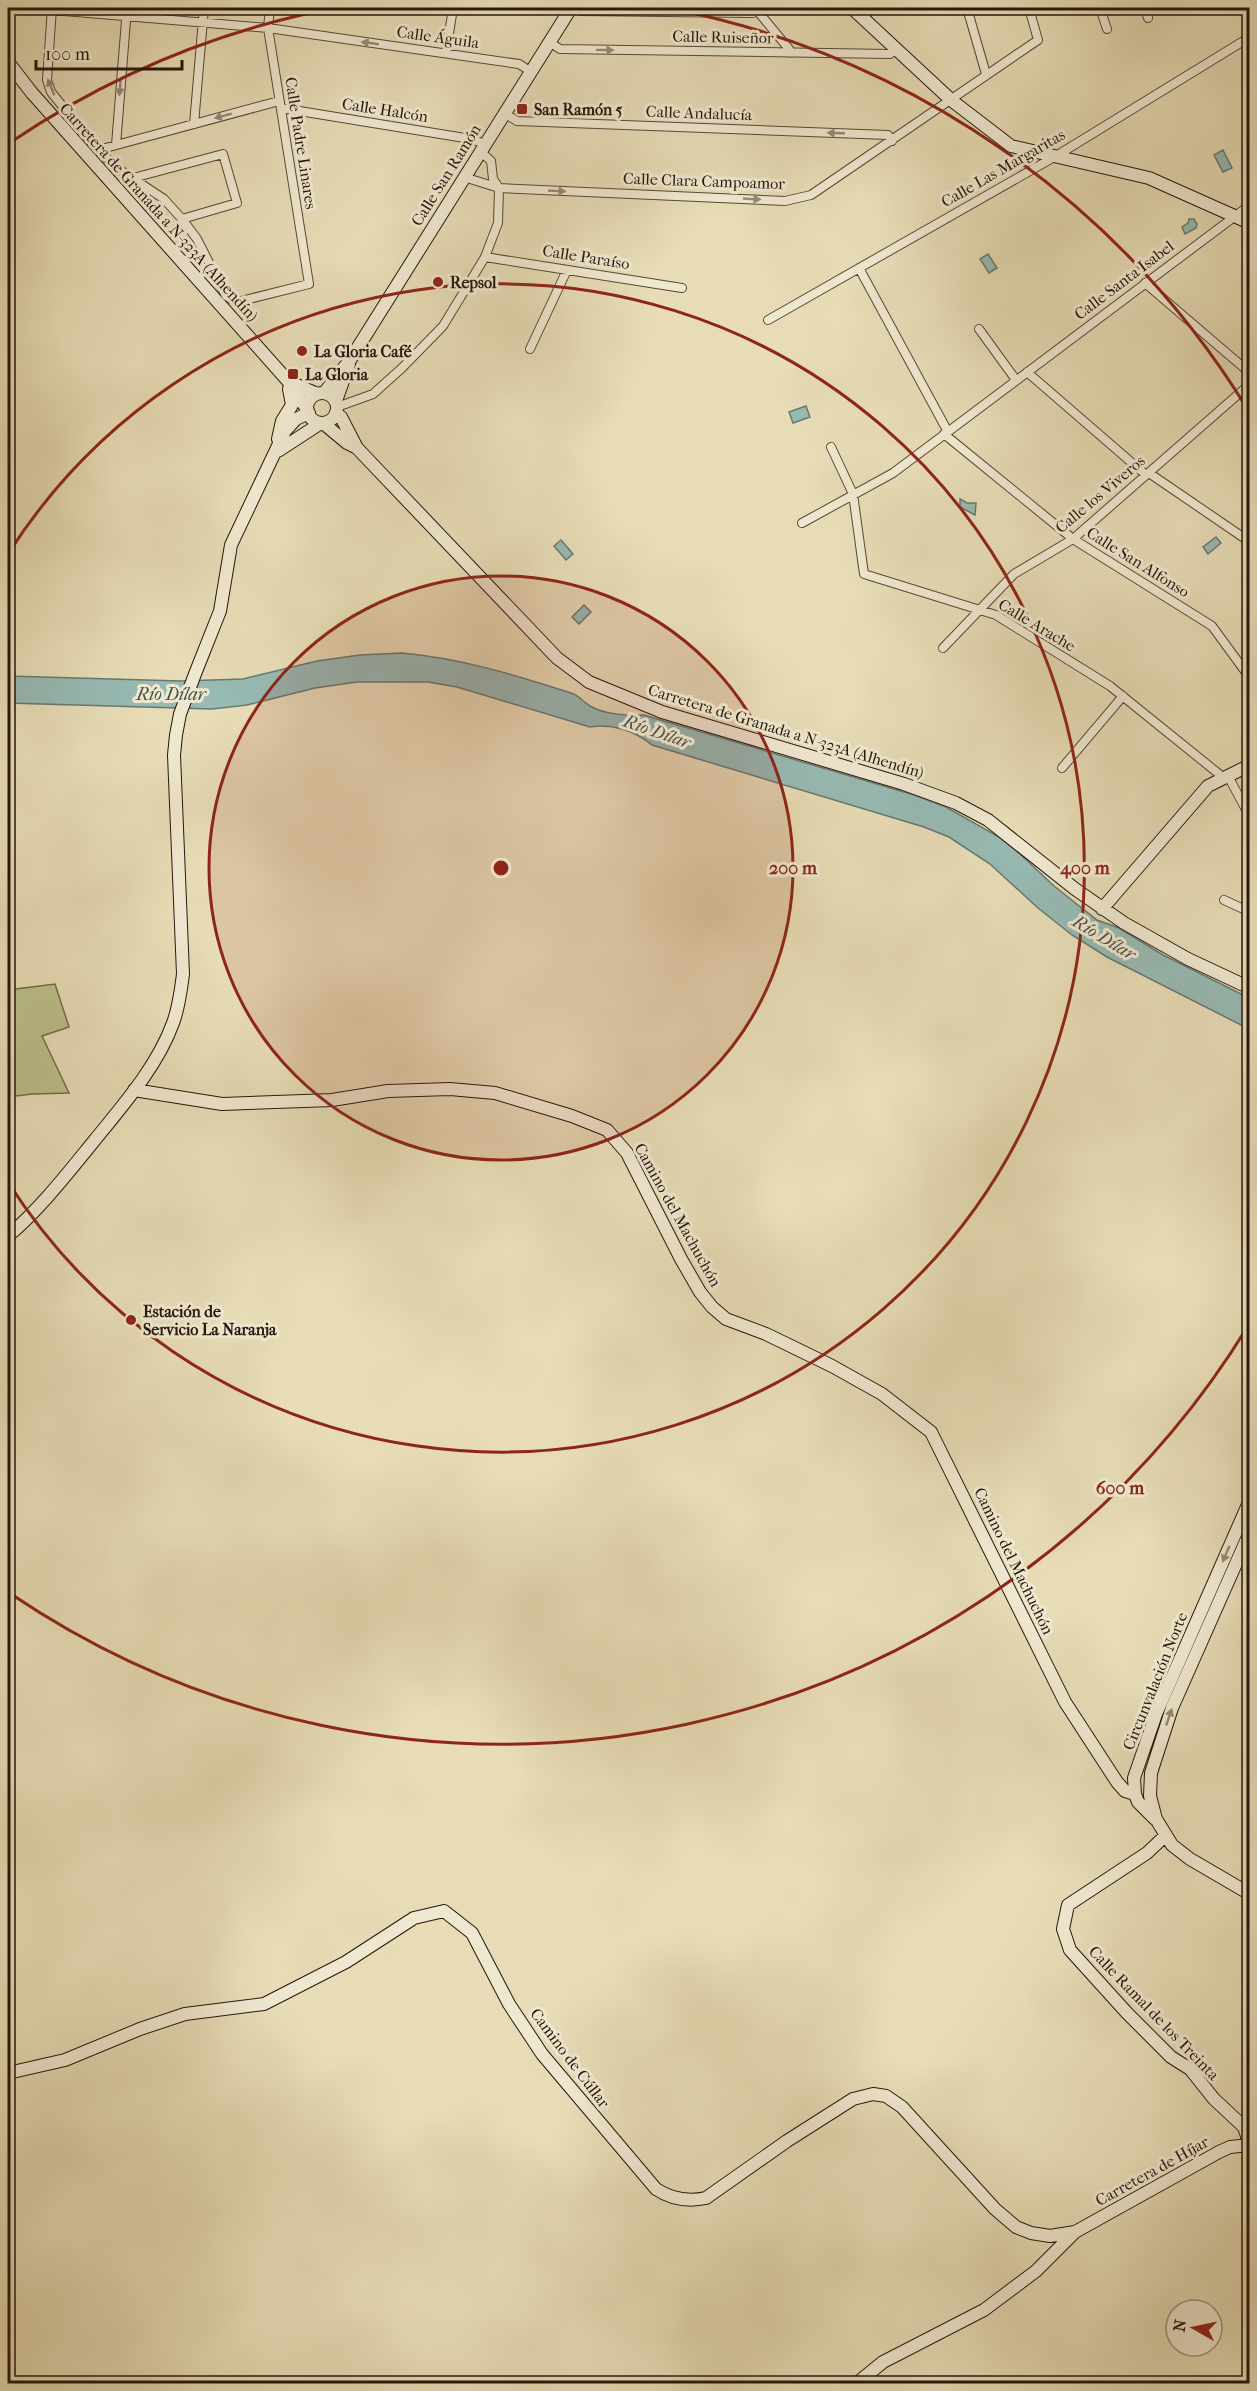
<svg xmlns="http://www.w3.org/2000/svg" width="1257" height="2391" viewBox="0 0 1257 2391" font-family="'IM FELL French Canon',serif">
<rect width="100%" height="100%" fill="#e7dcb6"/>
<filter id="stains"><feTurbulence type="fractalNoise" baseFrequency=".00333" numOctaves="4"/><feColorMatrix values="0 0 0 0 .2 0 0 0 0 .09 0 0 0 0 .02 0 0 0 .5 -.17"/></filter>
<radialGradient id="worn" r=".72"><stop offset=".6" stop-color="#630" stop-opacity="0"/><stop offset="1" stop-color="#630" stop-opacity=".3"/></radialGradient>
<!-- green -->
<path fill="#bbbf8a" stroke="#706a4a" stroke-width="1.5" d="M55,984L69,1027L42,1036L69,1093L32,1094L8,1097V990Z"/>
<!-- water -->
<path fill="#97bab3" stroke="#697870" stroke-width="1.5" d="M1223,150L1232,168L1223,172L1214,155Z
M1189,219H1194L1197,224L1196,228L1185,234L1182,227L1188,223Z
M988,254L997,268L989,273L980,259Z
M806,406L810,417L793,423L789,412Z
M960,499L967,503H976L975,515L960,507Z
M1216,537L1221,543L1208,554L1203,547Z
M561,540L573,554L566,560L554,546Z
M584,605L591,612L579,624L572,617Z
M402,653C460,658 515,675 571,693C579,695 583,702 590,706C603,714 628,716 644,715L914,795L946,807L999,837L1020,854L1054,886L1097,920L1119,928L1163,955L1249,998V1029L1107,957L1072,935L1038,908L990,864L949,837L924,827L652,745C635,731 612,723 590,727L457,687L428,682H357L315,688L247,705L212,709L8,703V676L181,681L243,679L317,661L360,655Z"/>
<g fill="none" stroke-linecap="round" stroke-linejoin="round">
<defs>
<path id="street" d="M52,8L47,80L51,92L98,150L117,168L164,199L182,219L197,239L226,296L237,302L309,284L268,28L270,8
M575,8L581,11L753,13L756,10
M755,8L789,49V53
M967,8L986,74
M1100,8L1107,29
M1145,8L1148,18
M52,10L268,28L519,64L530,71
M861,17L870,11L883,8
M549,42L560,49L890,54L897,49
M446,53L453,8
M281,108L471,139L485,144
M504,113L517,121L888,135L892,141
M194,124L204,8
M116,145L127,8
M98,150L279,101
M480,151L491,161L493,179L499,188
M464,177L499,188L785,201L811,195L1038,40L1029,8
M133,178L223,154L237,203L182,219
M485,257L682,288
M859,268L948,432
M1145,283L1250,373
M768,320L1056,156L1250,37
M979,329L1016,380
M530,349L567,270
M1027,372L1146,475
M337,407L373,394L402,368L443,326L485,257L498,223L499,188
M944,434L1073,539L1212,626L1250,678
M831,447L853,494L864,574L996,615L1110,686L1224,778
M1149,473L1250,542
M802,523L893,473L1250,205
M943,648L1014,574L1073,539L1250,384
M1062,768L1123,696
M1228,776L1250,817
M1224,900L1250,912"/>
<path id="secondary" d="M852,8L951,100L1011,146L1149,178L1250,223
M8,62L32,93L288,381L308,411
M288,381L317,394
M324,393L350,360L571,8
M307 408a15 15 0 1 1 30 0a15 15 0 1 1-30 0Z
M336,401L349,364
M336,414L341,417L357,448
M323,423L347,443L357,448L557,658L589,682L662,712L904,784L956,803L988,820L1075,889L1124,923L1188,959L1250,988
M278,439L282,421L292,405L289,389
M278,451L321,423
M1102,909L1208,786L1250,765
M134,1090L222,1104L332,1100L388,1091L450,1089L495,1093L572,1116L607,1130L627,1153L681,1259L700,1292L712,1307L726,1319L766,1334L832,1366L882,1394L931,1432L1065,1702L1117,1782L1125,1791L1135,1794
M8,1236C40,1209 67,1174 94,1141C123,1105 157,1067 173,1023C179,1007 181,990 183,974L174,755L176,735L180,714L195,674L220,611L231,545L285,431L296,419L309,413
M1250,1532L1172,1708L1151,1773L1150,1796L1156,1819L1172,1845L1190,1859L1250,1894
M1155,1819L1138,1802L1135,1794L1134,1778L1156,1714L1250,1500
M1165,1836L1147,1853L1068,1905L1063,1929L1070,1950L1127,2013L1171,2057L1190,2069L1214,2099L1244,2127L1247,2136V2145
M8,2073L65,2060L140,2029L185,2014L264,2004L346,1962L414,1918L444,1911L472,1933L509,2004L542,2054L656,2189C671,2199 687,2202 706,2198L787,2141L853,2099L873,2094L886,2096L902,2107L995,2209L1016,2227L1031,2233L1050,2236L1075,2232
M856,2384L883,2362L984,2310L1036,2271L1075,2232L1219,2152L1230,2147L1250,2145"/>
</defs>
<!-- street casing -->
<use href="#street" stroke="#564836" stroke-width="10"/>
<!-- secondary casing -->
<use href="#secondary" stroke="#25160b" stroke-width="14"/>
<!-- street -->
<use href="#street" stroke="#efe8d0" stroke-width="8"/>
<!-- secondary -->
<use href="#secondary" stroke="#efe8d0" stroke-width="12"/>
</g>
<!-- one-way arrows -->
<defs><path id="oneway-solid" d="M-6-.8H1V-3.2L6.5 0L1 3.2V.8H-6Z" transform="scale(1.5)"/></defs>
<g fill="#948a77">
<use href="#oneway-solid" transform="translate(370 43) rotate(-172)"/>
<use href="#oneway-solid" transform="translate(605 50) rotate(1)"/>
<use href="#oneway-solid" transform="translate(51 87) rotate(-112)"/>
<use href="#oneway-solid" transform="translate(120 87) rotate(95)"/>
<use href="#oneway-solid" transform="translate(223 116) rotate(165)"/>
<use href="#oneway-solid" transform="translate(836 133) rotate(-178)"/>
<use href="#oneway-solid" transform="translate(557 191) rotate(3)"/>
<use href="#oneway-solid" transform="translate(752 199) rotate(3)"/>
<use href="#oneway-solid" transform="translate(1226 1554) rotate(113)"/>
<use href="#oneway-solid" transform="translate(1169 1717) rotate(-71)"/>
</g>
<!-- distance rings -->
<circle cx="501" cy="868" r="292" fill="#8f2418" fill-opacity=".12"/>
<g fill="none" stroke="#8f2418" stroke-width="3">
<circle cx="501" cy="868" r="292"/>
<path d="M8 554A584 584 0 1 1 8 1182"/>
<path d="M1248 1326A876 876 0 0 1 11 1594M11 142A876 876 0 0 1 334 8M668 8A876 876 0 0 1 1248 410"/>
</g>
<!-- markers -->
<g fill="#8f2418" stroke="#efe8d0" stroke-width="2">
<rect x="516" y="103" width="12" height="12" rx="3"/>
<circle cx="438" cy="282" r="6"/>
<circle cx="302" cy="351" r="6"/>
<rect x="287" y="368" width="12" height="12" rx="3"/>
<circle cx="131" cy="1320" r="6"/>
</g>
<g text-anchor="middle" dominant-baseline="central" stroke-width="6" stroke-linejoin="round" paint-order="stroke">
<!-- street labels -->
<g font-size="16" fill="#25160b" stroke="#efe8d0">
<text transform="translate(438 37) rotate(8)">Calle Águila</text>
<text transform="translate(723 37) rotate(1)">Calle Ruiseñor</text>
<text transform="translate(385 110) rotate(9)">Calle Halcón</text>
<text transform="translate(699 113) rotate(2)">Calle Andalucía</text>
<text transform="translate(301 143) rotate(81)">Calle Padre Linares</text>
<text transform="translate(1003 168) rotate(-30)">Calle Las Margaritas</text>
<text transform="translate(446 175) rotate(-58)">Calle San Ramón</text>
<text transform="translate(704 181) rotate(2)">Calle Clara Campoamor</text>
<text transform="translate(159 212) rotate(48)">Carretera de Granada a N-323A (Alhendín)</text>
<text transform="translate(586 257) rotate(9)">Calle Paraíso</text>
<text transform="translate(1124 280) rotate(-37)">Calle Santa Isabel</text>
<text transform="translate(1100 494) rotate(-40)">Calle los Viveros</text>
<text transform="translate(1138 562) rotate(32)">Calle San Alfonso</text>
<text transform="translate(1037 625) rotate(31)">Calle Arache</text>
<text transform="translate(786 731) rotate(17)">Carretera de Granada a N-323A (Alhendín)</text>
<text transform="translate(678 1215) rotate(61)">Camino del Machuchón</text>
<text transform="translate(1014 1561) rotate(64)">Camino del Machuchón</text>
<text transform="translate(1155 1681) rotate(-68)">Circunvalación Norte</text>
<text transform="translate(1154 2013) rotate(46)">Calle Ramal de los Treinta</text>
<text transform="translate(570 2058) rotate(53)">Camino de Cúllar</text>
<text transform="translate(1152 2171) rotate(-29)">Carretera de Híjar</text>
</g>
<!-- poi labels -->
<g font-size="16" font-weight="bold" fill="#25160b" stroke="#efe8d0" text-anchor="start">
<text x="534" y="109">San Ramón 5</text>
<text x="450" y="282">Repsol</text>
<text x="314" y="351">La Gloria Café</text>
<text x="305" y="374">La Gloria</text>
<text x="143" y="1311">Estación de<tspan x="143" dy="18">Servicio La Naranja</tspan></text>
</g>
<!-- water labels -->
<g font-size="18" font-style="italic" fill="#4d4f46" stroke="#efe8d0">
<text x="171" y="694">Río Dílar</text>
<text transform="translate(657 732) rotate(19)">Río Dílar</text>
<text transform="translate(1104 938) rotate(31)">Río Dílar</text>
</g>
</g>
<circle cx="501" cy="868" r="9" fill="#8f2418" stroke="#efe8d0" stroke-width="3"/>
<g font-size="18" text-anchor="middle" font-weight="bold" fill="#8f2418" stroke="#efe8d0" stroke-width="6" stroke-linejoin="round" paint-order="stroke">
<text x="793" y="874">200 m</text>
<text x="1085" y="874">400 m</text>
<text x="1120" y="1494">600 m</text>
</g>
<!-- margin -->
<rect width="1257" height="2391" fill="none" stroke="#e7dcb6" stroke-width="30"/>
<rect x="9" y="9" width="1239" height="2373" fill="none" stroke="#25160b" stroke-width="3"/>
<rect x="15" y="15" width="1227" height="2361" fill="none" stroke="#25160b" stroke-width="1.5"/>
<!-- north arrow -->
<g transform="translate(1194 2328) rotate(279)"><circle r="28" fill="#efe8d0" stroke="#9e9481" stroke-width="1.5"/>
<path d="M0-4.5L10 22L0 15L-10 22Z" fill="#8f2418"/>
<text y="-9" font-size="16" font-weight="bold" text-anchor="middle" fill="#25160b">N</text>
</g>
<!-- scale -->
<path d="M36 60v9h146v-9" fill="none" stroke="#25160b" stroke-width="3"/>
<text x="45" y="60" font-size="18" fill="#25160b" stroke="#efe8d0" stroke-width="4.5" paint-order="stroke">100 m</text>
<rect width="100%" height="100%" filter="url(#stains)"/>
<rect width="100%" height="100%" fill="url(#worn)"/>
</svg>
